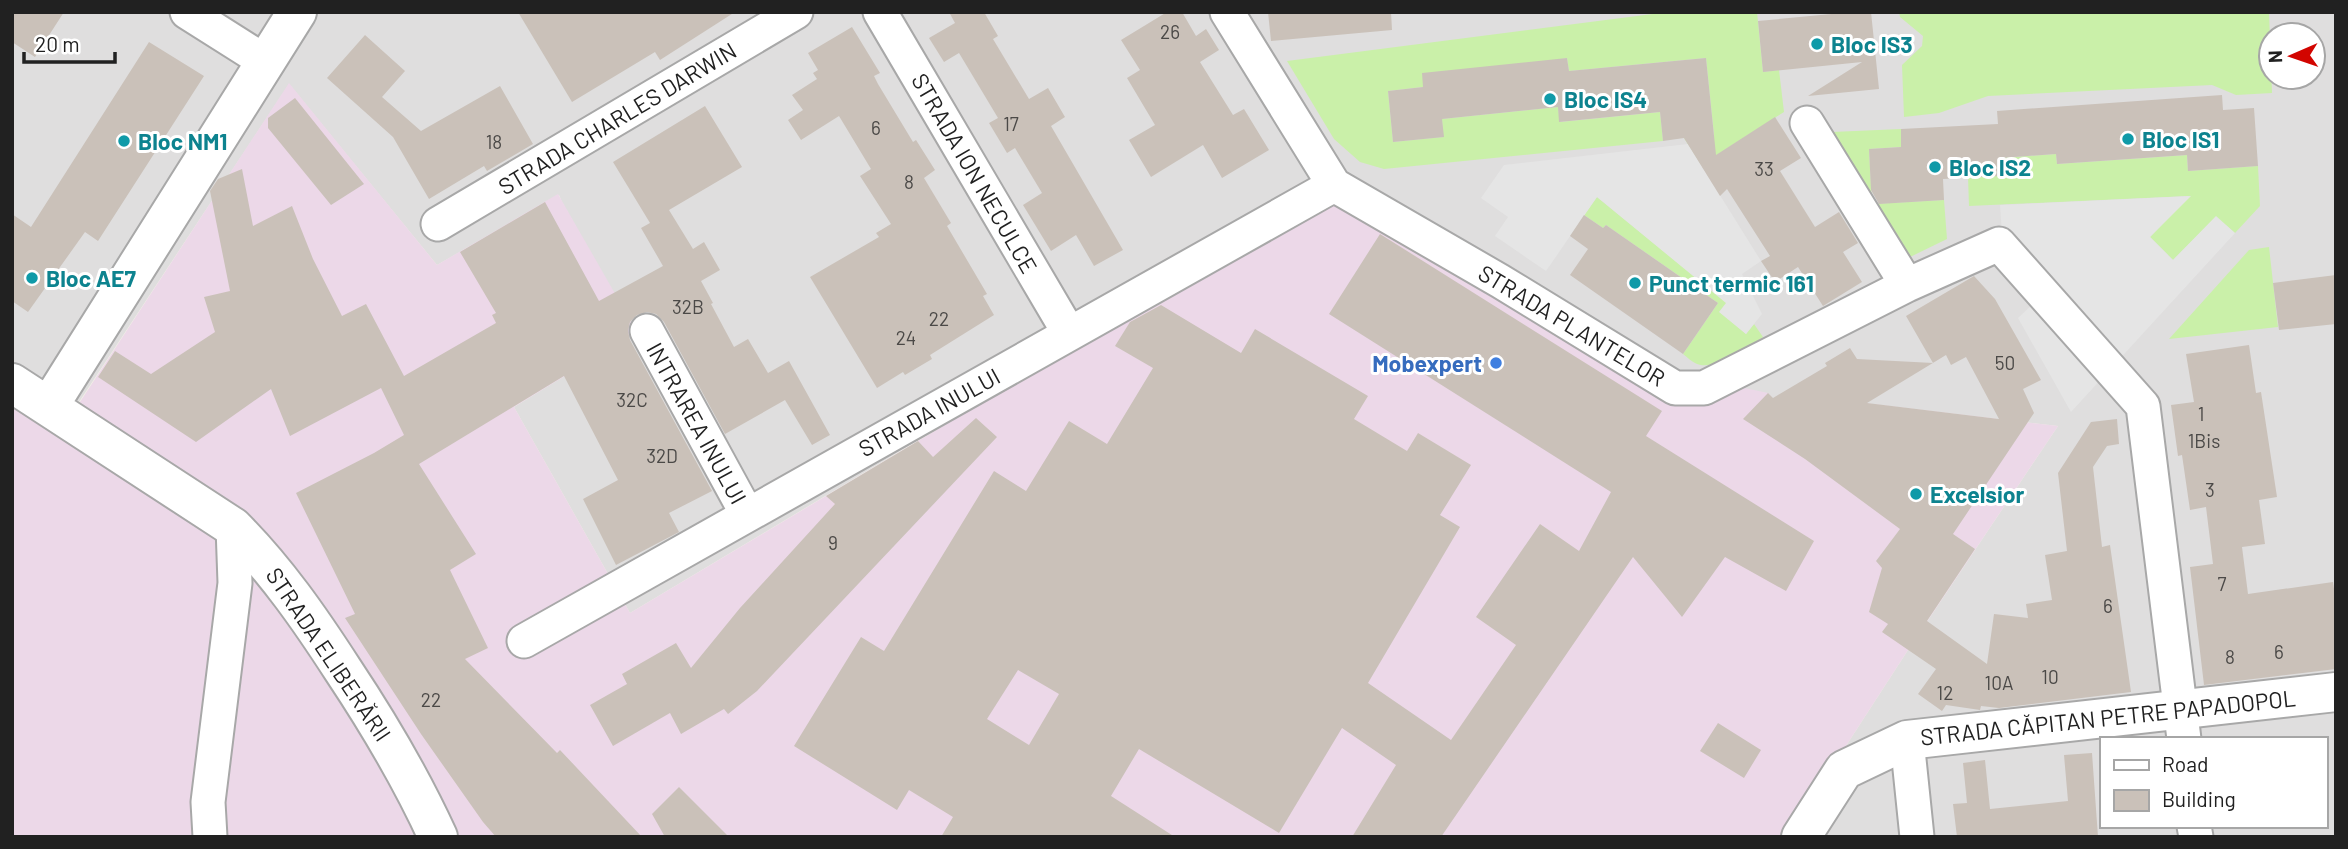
<svg xmlns="http://www.w3.org/2000/svg" width="2348" height="849" viewBox="0 0 2348 849" font-family="Barlow,sans-serif">
<rect width="100%" height="100%" fill="#f2efe7"/>
<!-- residential -->
<path fill="#dfdede" fill-rule="evenodd" d="M12,12H2336V837H1787L1908,650L2058,426L1847,401L1024,377L630,613L514,407L621,341L559,195L437,265L289,84L77,405L12,373ZM2271,35H2313V77H2271ZM2101,739H2325V826H2101Z"/>
<!-- industrial -->
<path fill="#ecd8e8" d="M289,83L437,265L558,194L637,332L514,407L630,613L1345,186L1688,376L1768,393L1814,446L1847,401L2058,426L1908,650L1787,837H12V373L78,405Z"/>
<!-- grass -->
<path fill="#caf0a9" d="M1668,12H1757L1763,72L1779,70L1784,112L1701,165L1684,138L1714,135L1706,58L1569,71L1567,58L1423,87L1388,91L1393,142L1443,137L1442,119L1558,107L1560,122L1660,112L1663,141L1384,169L1360,162L1334,139L1287,61Z
M1899,12H2269L2272,93L2236,95L2212,85L1988,96L1939,113L1904,117L1902,65L1922,46L1923,36L1900,17Z
M1901,129V147L1869,149L1872,204L1944,200L1947,239L1908,258L1872,204L1832,132Z
M2056,154L2057,164L2187,155L2188,171L2258,166L2260,206L2235,233L2216,217L2173,260L2150,237L2189,196L1969,206L1968,177L2001,158Z
M1597,197L1727,303L1720,312L1746,334L1754,324L1763,337C1748,347 1716,371 1697,364C1692,362 1687,357 1683,354L1718,303L1606,225L1603,228L1584,215Z
M2269,247L2278,327L2169,339L2249,250Z"/>
<!-- parking -->
<path fill="#e5e5e5" d="M1688,144L1761,261L1742,274L1762,314L1746,334L1719,312L1726,303L1597,197L1546,271L1495,236L1508,217L1481,198L1504,165Z
M2191,196L2150,237L2173,260L2216,216L2235,233L2071,412L2018,318L2050,288L2002,234L2000,205Z"/>
<!-- building -->
<path fill="#cac1b9" fill-rule="evenodd" d="M12,12H64L35,57L12,42Z
M518,12H735L660,60L655,52L572,102Z
M949,12H984L998,36L993,39L1029,99L1048,88L1065,117L1051,126L1123,250L1094,266L1076,235L1051,251L1023,205L1042,193L1015,148L1007,153L989,123L998,118L959,53L944,62L929,38L955,23Z
M1167,12H1182L1196,36L1206,29L1219,50L1200,62L1233,115L1244,109L1269,150L1222,178L1203,145L1151,177L1129,140L1155,125L1127,78L1140,70L1121,40Z
M1268,12H1391L1392,30L1271,41Z
M1853,12H1871L1879,89L1808,96L1862,62L1763,72L1758,21Z
M852,27L880,73L874,76L878,84L913,142L916,140L935,170L924,178L951,223L947,226L987,294L983,296L994,315L930,355L932,359L905,375L903,372L877,388L810,277L879,237L876,233L891,224L860,176L871,169L839,116L801,140L788,120L803,110L792,95L817,79L813,73L818,70L808,53Z
M365,35L405,71L382,97L421,131L500,86L533,144L487,171L484,166L429,199L393,137L327,78Z
M149,42L204,76L98,241L85,232L28,312L12,301V214L31,227Z
M1567,58L1569,71L1706,58L1716,155L1775,117L1801,158L1780,171L1815,227L1839,212L1858,243L1843,252L1862,282L1823,306L1798,267L1775,282L1761,261L1770,256L1727,189L1720,196L1684,138L1663,141L1660,112L1559,122L1558,107L1442,119L1444,137L1393,142L1388,91L1423,87L1422,73Z
M2222,95L2223,110L2254,108L2258,166L2188,171L2187,155L2057,164L2056,154L2001,158V176L1943,179L1944,200L1879,204L1871,190L1869,149L1901,147V129L1998,124L1997,111Z
M295,98L364,184L331,205L268,128V118Z
M705,106L742,167L669,210L693,249L704,242L720,270L701,281L713,303L711,304L734,347L748,339L768,373L789,361L830,435L812,445L785,400L725,434L664,322L656,314L647,312L637,315L630,322L628,331L630,340L712,491L669,513L679,532L616,565L583,499L618,480L564,376L419,464L476,554L450,570L488,648L465,659L557,753L560,750L642,837H496L483,822L421,734L345,618L355,614L296,493L374,453L404,435L381,388L290,436L271,389L196,442L98,377L115,351L151,374L215,332L204,297L230,291L210,191L218,179L242,169L253,226L292,206L313,259L342,316L366,304L404,376L496,323L492,315L496,313L460,252L545,202L599,301L663,266L641,228L650,223L613,162Z
M1584,215L1603,228L1606,225L1718,303L1683,354L1570,275L1588,249L1570,236Z
M1380,234L1662,411L1646,436L1814,541L1786,591L1725,557L1682,617L1633,557L1441,837H1352L1396,765L1342,728L1279,833L1139,749L1111,796L1175,837H941L953,817L909,790L897,810L794,746L861,637L884,651L994,471L1026,491L1069,421L1107,444L1153,368L1115,346L1130,322L1161,305L1241,353L1255,329L1368,396L1354,419L1407,451L1418,433L1471,465L1440,515L1460,527L1368,683L1451,740L1516,645L1476,617L1540,524L1579,551L1611,492L1329,314ZM1018,670L1059,694L1029,745L987,719Z
M2336,275V324L2279,330L2273,283Z
M1974,276L1995,299L2041,380L2023,389L2034,413L1953,534L1975,549L1927,621L1987,664L1994,614L2028,618L2026,604L2052,600L2045,555L2067,551L2058,473L2091,422L2117,419L2119,444L2107,446L2093,467L2102,547L2110,545L2131,692L1999,708L1981,706L1980,710L1946,705L1942,711L1918,694L1936,669L1882,632L1888,624L1869,612L1882,568L1876,561L1900,529L1805,459L1743,419L1768,393L1773,398L1827,366L1825,363L1850,348L1857,359L1933,363L1906,316ZM1946,355L1951,365L1966,357L1999,419L1867,403Z
M2249,345L2256,393L2261,392L2277,497L2259,500L2265,544L2242,547L2248,594L2333,582L2336,602V669L2204,685L2190,567L2213,564L2206,507L2190,510L2182,455L2178,456L2171,405L2194,402L2186,354Z
M976,418L997,437L757,691L728,714L724,709L681,734L670,713L613,746L590,705L627,684L622,674L676,643L691,668L740,608L835,504L826,496L918,441L933,457Z
M1718,723L1761,750L1744,778L1700,751Z
M2092,753L2098,837H1957L1953,804L1967,803L1963,763L1985,760L1990,809L2068,801L2064,755Z
M679,787L729,837H665L652,814Z"/>
<g fill="none" stroke-linecap="round" stroke-linejoin="round">
<defs>
<path id="minor" d="M187,12L266,62
M880,12L1069,333
M1227,12L1334,185L1500,281L1675,388H1704L1907,285L1999,244L2143,406L2184,739
M1807,123L1907,285
M438,224L796,12
M647,331L747,514
M524,641L1334,185
M1907,740L1917,837
M2194,826L2196,837
M210,837L208,802L235,583L233,527"/>
<path id="tertiary" d="M12,383L233,527C276,570 310,619 343,670C379,724 411,778 438,837
M49,406L297,12
M1801,837L1844,770L1907,740L2336,692"/>
</defs>
<!-- minor casing -->
<use href="#minor" stroke="#a8a8a8" stroke-width="37"/>
<!-- tertiary casing -->
<use href="#tertiary" stroke="#a8a8a8" stroke-width="42"/>
<!-- minor -->
<use href="#minor" stroke="#fff" stroke-width="33"/>
<!-- tertiary -->
<use href="#tertiary" stroke="#fff" stroke-width="38"/>
</g>
<!-- markers -->
<g fill="#0f9aa8" stroke="#fff" stroke-width="2.5">
<circle cx="1817" cy="44" r="7"/>
<circle cx="1550" cy="99" r="7"/>
<circle cx="2128" cy="139" r="7"/>
<circle cx="124" cy="141" r="7"/>
<circle cx="1935" cy="167" r="7"/>
<circle cx="32" cy="278" r="7"/>
<circle cx="1635" cy="283" r="7"/>
<circle cx="1916" cy="494" r="7"/>
</g>
<circle fill="#3f7fe0" stroke="#fff" stroke-width="2.5" cx="1496" cy="363" r="7"/>
<g text-anchor="middle" dominant-baseline="central" stroke-width="6" stroke-linejoin="round" paint-order="stroke">
<!-- number labels -->
<g font-size="19" fill="#4b4947">
<text x="1170" y="31">26</text>
<text x="1011" y="123">17</text>
<text x="876" y="127">6</text>
<text x="494" y="141">18</text>
<text x="1764" y="168">33</text>
<text x="909" y="181">8</text>
<text x="688" y="306">32B</text>
<text x="939" y="318">22</text>
<text x="906" y="337">24</text>
<text x="2005" y="362">50</text>
<text x="632" y="399">32C</text>
<text x="2201" y="413">1</text>
<text x="2204" y="440">1Bis</text>
<text x="662" y="455">32D</text>
<text x="2210" y="489">3</text>
<text x="833" y="542">9</text>
<text x="2222" y="583">7</text>
<text x="2108" y="605">6</text>
<text x="2279" y="651">6</text>
<text x="2230" y="656">8</text>
<text x="2050" y="676">10</text>
<text x="1999" y="682">10A</text>
<text x="1945" y="692">12</text>
<text x="431" y="699">22</text>
</g>
<!-- culture labels -->
<g font-size="23" font-weight="bold" fill="#0d838f" stroke="#fff" text-anchor="start">
<text x="1831" y="44">Bloc IS3</text>
<text x="1564" y="99">Bloc IS4</text>
<text x="2142" y="139">Bloc IS1</text>
<text x="138" y="141">Bloc NM1</text>
<text x="1949" y="167">Bloc IS2</text>
<text x="46" y="278">Bloc AE7</text>
<text x="1649" y="283">Punct termic 161</text>
<text x="1930" y="494">Excelsior</text>
</g>
<!-- street labels -->
<g font-size="23" fill="#212121" stroke="#fff">
<text transform="translate(617 118) rotate(-31)">STRADA CHARLES DARWIN</text>
<text transform="translate(975 173) rotate(60)">STRADA ION NECULCE</text>
<text transform="translate(1572 325) rotate(31)">STRADA PLANTELOR</text>
<text transform="translate(929 412) rotate(-29)">STRADA INULUI</text>
<text transform="translate(697 423) rotate(61)">INTRAREA INULUI</text>
<text transform="translate(329 654) rotate(56)">STRADA ELIBERĂRII</text>
<text transform="translate(2108 717) rotate(-6)">STRADA CĂPITAN PETRE PAPADOPOL</text>
</g>
<!-- shop labels -->
<g font-size="23" font-weight="bold" fill="#366cbe" stroke="#fff" text-anchor="end">
<text x="1482" y="363">Mobexpert</text>
</g>
</g>
<!-- border -->
<rect width="2348" height="849" fill="none" stroke="#212121" stroke-width="28"/>
<!-- legend -->
<rect x="2100" y="737" width="228" height="91" fill="#ffffff" stroke="#a6a6a6" stroke-width="2"/>
<rect x="2114" y="760" width="35" height="10" fill="#ffffff" stroke="#a6a6a6" stroke-width="2"/>
<text x="2162" y="772" font-size="21" fill="#212121">Road</text>
<rect x="2114" y="790" width="35" height="21" fill="#cac1b9" stroke="#a6a6a6" stroke-width="2"/>
<text x="2162" y="807" font-size="21" fill="#212121">Building</text>
<!-- north arrow -->
<g transform="translate(2292 56) rotate(268)"><circle r="33" fill="#ffffff" stroke="#a6a6a6" stroke-width="2"/>
<path d="M0-5L12 26L0 18L-12 26Z" fill="#d20500"/>
<text y="-10" font-size="19" font-weight="bold" text-anchor="middle" fill="#212121">N</text>
</g>
<!-- scale -->
<path d="M24 52v10h91v-10" fill="none" stroke="#212121" stroke-width="3.5"/>
<text x="35" y="52" font-size="21" fill="#212121" stroke="#ffffff" stroke-width="5" paint-order="stroke">20 m</text>
</svg>
